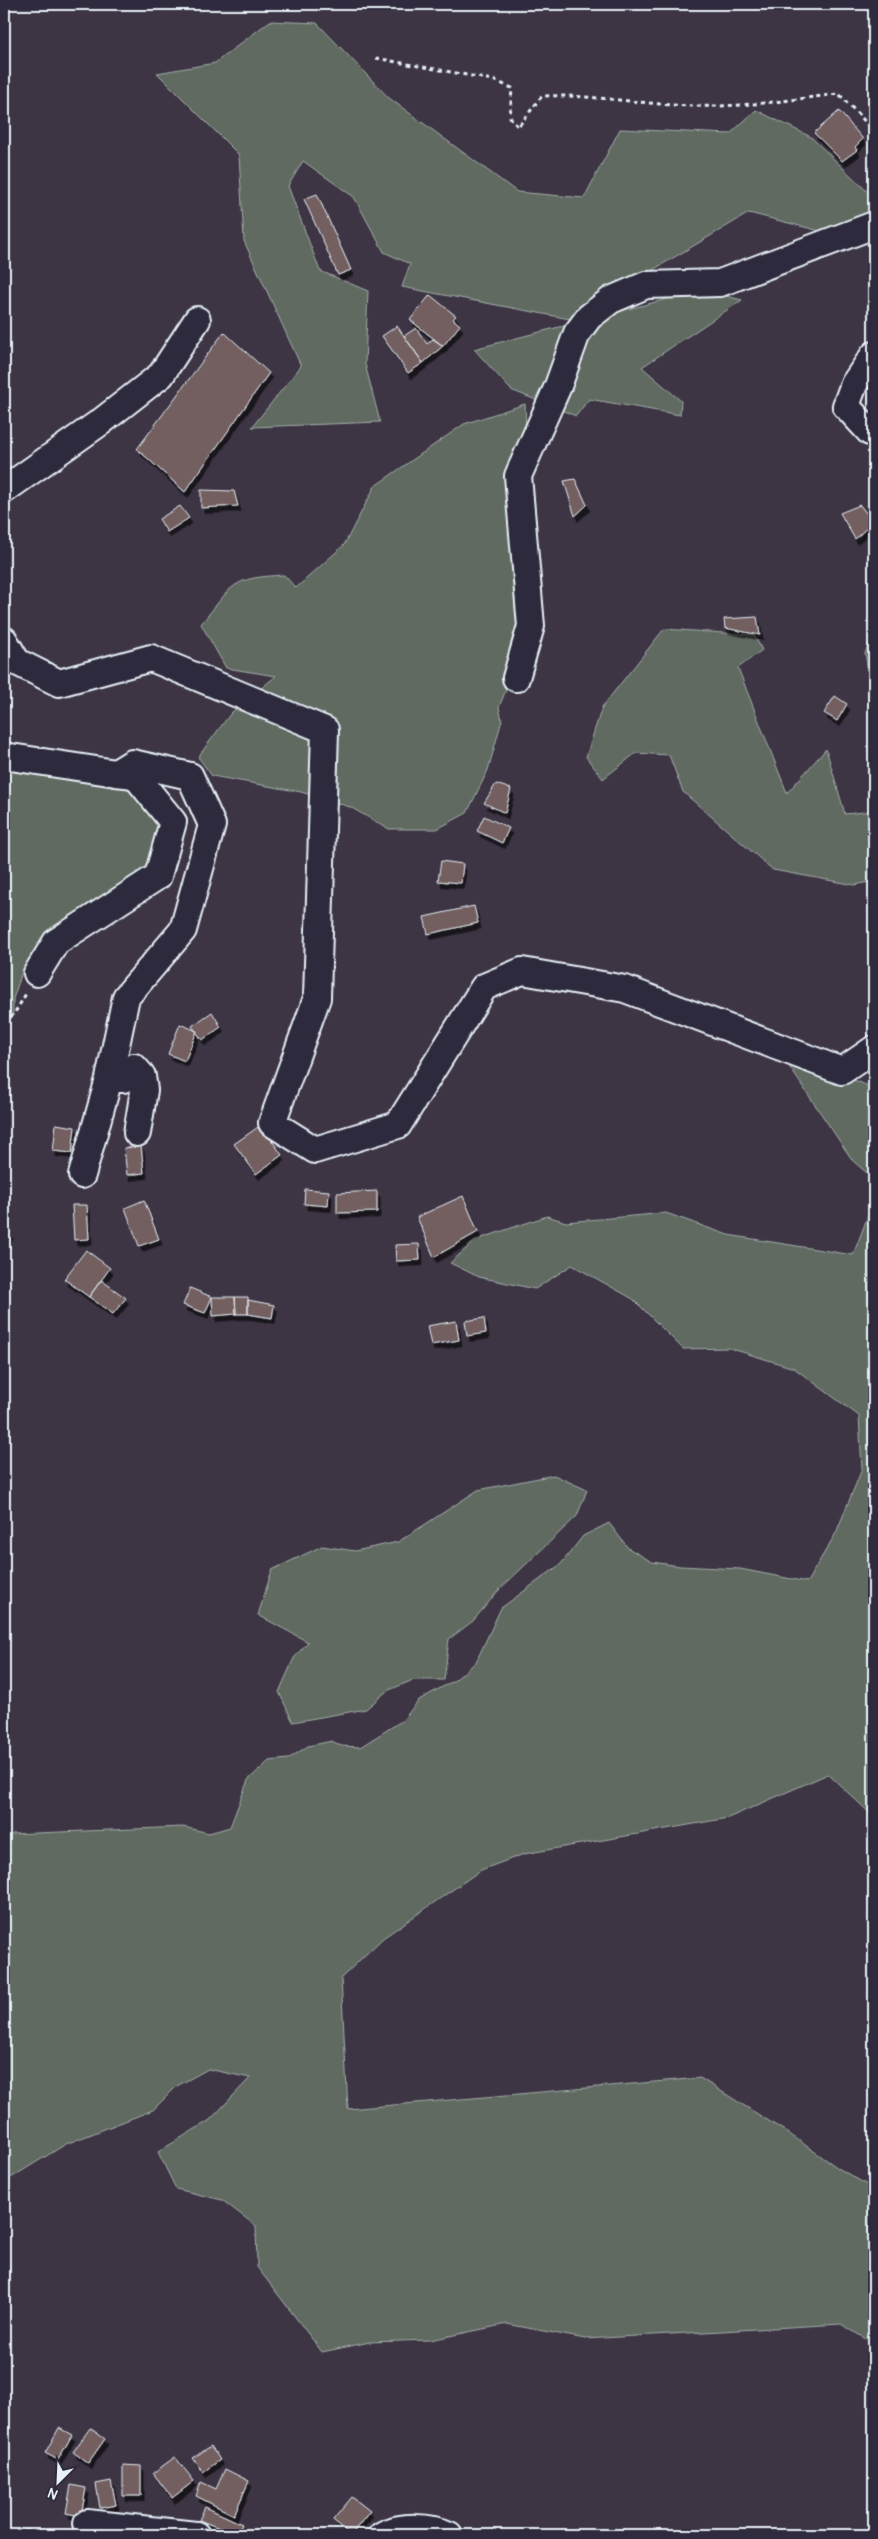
<svg xmlns="http://www.w3.org/2000/svg" width="878" height="2539" viewBox="0 0 878 2539" font-family="Pangolin,sans-serif">
<defs>
<filter id="shadow"><feDropShadow dx="3" dy="5.5" stdDeviation="0" flood-color="#0009"/></filter>
</defs>
<rect width="100%" height="100%" fill="#3d3544"/>
<filter id="ink" filterUnits="userSpaceOnUse"><feTurbulence type="fractalNoise" baseFrequency=".02" numOctaves="2"/><feDisplacementMap in="SourceGraphic" scale="10" xChannelSelector="R" yChannelSelector="G"/><feConvolveMatrix kernelMatrix="1 2 1 2 8 2 1 2 1" color-interpolation-filters="sRGB"/></filter>
<g filter="url(#ink)">
<!-- green -->
<path fill="#606b60" stroke="#a4aeac" d="M270,21L317,23L389,98L517,192L584,198L620,129L730,134L756,110L811,137L874,198V215L828,233L749,213L570,319L402,287L410,264L384,252L354,197L303,161L288,186L320,271L368,291L365,364L380,422L252,427L301,366L244,241L239,155L157,73L215,63Z
M702,290L742,300L642,367L681,401L680,415L589,399L576,416L511,390L474,349Z
M525,404L528,480L523,648L499,707L502,720L488,770L467,813L437,829H389L350,807L301,792L212,776L198,757L231,713L276,676L226,668L201,624C234,584 230,578 284,575L296,588L344,545L375,486L464,424Z
M664,629L754,635L762,650L738,668L787,793L826,749L845,814L874,811V881L855,885L773,870L683,792L669,755L636,753L603,779L586,757L602,707Z
M874,633V703L865,653Z
M4,763C41,769 153,779 166,820C169,829 168,841 169,851L23,969L13,999V1015H4Z
M776,1047L868,1086H874V1179L853,1161Z
M874,1200V1817L828,1774L728,1818L524,1854L481,1870L383,1938L341,1978L348,2109L700,2078L788,2133L838,2168L874,2189V2344L841,2324L585,2339L507,2324L430,2340L370,2342L322,2352L257,2267L256,2226L222,2200L176,2189L158,2152L210,2120L250,2078L208,2069L177,2086L153,2110L66,2144L4,2182V1841L12,1834L183,1827L209,1833L230,1827L248,1780L269,1761L288,1759L308,1746L332,1741L341,1746L360,1747L403,1720L419,1700L455,1680L476,1662L501,1608L561,1564L583,1536L609,1523L628,1548L652,1562L680,1566L740,1569L807,1582L836,1533L862,1469L859,1416L794,1368L729,1348L683,1349L633,1299L572,1265L535,1289L479,1277L450,1263L476,1240L547,1216L566,1222L666,1213L728,1235L853,1255Z
M554,1475L587,1490L577,1516L498,1591L473,1621L449,1639L444,1680H413L387,1691L366,1709L293,1722L279,1692L294,1658L308,1642L258,1615L272,1570L322,1546L355,1551L398,1542L478,1490Z"/>
<!-- building -->
<path fill="#735f60" stroke="#e8f1f8" filter="url(#shadow)" d="M839,111L863,139L855,147L857,150L842,161L814,133Z
M317,194L351,270L338,275L304,199Z
M430,295L456,316L453,319L460,325L443,346L410,320Z
M397,326L423,363L408,373L382,336Z
M416,328L427,344L433,339L443,346L423,363L404,336Z
M224,332L269,373L185,492L137,449Z
M874,370V389L866,385Z
M575,479L587,505L575,516L564,481Z
M201,490L234,491L238,506L201,508Z
M860,505L873,522L855,539L840,513Z
M180,506L189,518L167,532L159,519Z
M757,617L760,635L725,628L724,619Z
M835,696L847,704L837,721L824,713Z
M496,784L511,789L505,813L484,803Z
M484,816L509,828L502,843L477,831Z
M441,861L463,864L461,883L438,881Z
M474,906L478,923L428,934L424,917Z
M212,1012L221,1027L202,1040L192,1026Z
M180,1024L197,1031L185,1061L168,1054Z
M56,1124L75,1127L72,1153L53,1151Z
M261,1125L282,1155L256,1174L234,1144Z
M141,1146L144,1173L127,1175L124,1148Z
M305,1189L329,1191L328,1206L304,1204Z
M377,1191V1212L337,1213V1193Z
M463,1196L478,1232L434,1257L417,1217Z
M144,1200L159,1239L139,1246L125,1208Z
M72,1205H87L89,1239L74,1240Z
M4,1230L10,1233L4,1246Z
M419,1244L420,1260L396,1261L395,1245Z
M86,1250L110,1268L89,1297L64,1279Z
M101,1280L126,1298L113,1314L89,1297Z
M190,1288L212,1297L205,1313L183,1305Z
M212,1297H235L236,1314L213,1316Z
M235,1297H248V1314H236Z
M248,1300L274,1305L272,1318L248,1314Z
M484,1318L486,1333L467,1336L465,1321Z
M456,1321L459,1340L431,1345L427,1326Z
M59,2428L72,2435L58,2460L45,2453Z
M90,2428L105,2439L88,2463L73,2452Z
M211,2446L220,2460L203,2472L193,2458Z
M175,2457L194,2481L172,2498L153,2473Z
M123,2465L141,2466V2496H123Z
M225,2469L249,2481L234,2515L196,2496L201,2482L216,2489Z
M111,2481L116,2505L100,2508L96,2484Z
M71,2485L86,2488L81,2516L66,2513Z
M352,2497L370,2511L351,2535L333,2520Z
M205,2507L242,2524L237,2535L199,2520Z
M28,2529L30,2535H17L16,2534Z"/>
<g fill="none" stroke-linecap="round" stroke-linejoin="round">
<defs>
<path id="minor" d="M870,432L846,406L854,384L874,355
M4,490L102,421L161,375L197,320
M4,640L17,662L59,683L151,658L325,730L317,998L272,1123L315,1150L398,1125L484,987L522,971L625,989L842,1071L874,1049
M516,678L531,626L518,476L558,386L577,333L589,317L611,300L646,285L720,283L874,225
M4,756L116,773L132,763L190,776L212,825L183,930L126,997L109,1079L82,1175
M37,973L56,942L158,876L173,822L135,775L116,773
M109,1079H123L134,1067L142,1076L144,1090L137,1133
M87,2523L196,2535
M382,2535C400,2525 431,2526 449,2535"/>
</defs>
<!-- minor casing -->
<use href="#minor" stroke="#e8f1f8" stroke-width="30"/>
<!-- path -->
<path stroke="#e8f1f8" stroke-width="3" stroke-dasharray="4 4" stroke-linecap="butt" d="M376,58L493,80L512,88L510,117L518,127L542,96C600,94 658,108 717,106C758,105 798,99 839,94L874,131
M4,1023L14,1014L27,992"/>
<!-- minor -->
<use href="#minor" stroke="#2f2a3d" stroke-width="26"/>
</g>
</g>
<!-- margin -->
<rect width="878" height="2539" fill="none" stroke="#2f2a3d" stroke-width="20"/>
<rect x="10" y="10" width="858" height="2519" fill="none" stroke="#e8f1f8" stroke-width="2" filter="url(#ink)"/>
<!-- north arrow -->
<g transform="translate(58 2482) rotate(204)" stroke="#2f2a3d" stroke-width="4" paint-order="stroke">
<path d="M0-4L9 19L0 12L-9 19Z" fill="#e8f1f8"/>
<text y="-8" font-size="14" font-weight="bold" text-anchor="middle" fill="#e8f1f8">N</text>
</g>
</svg>
